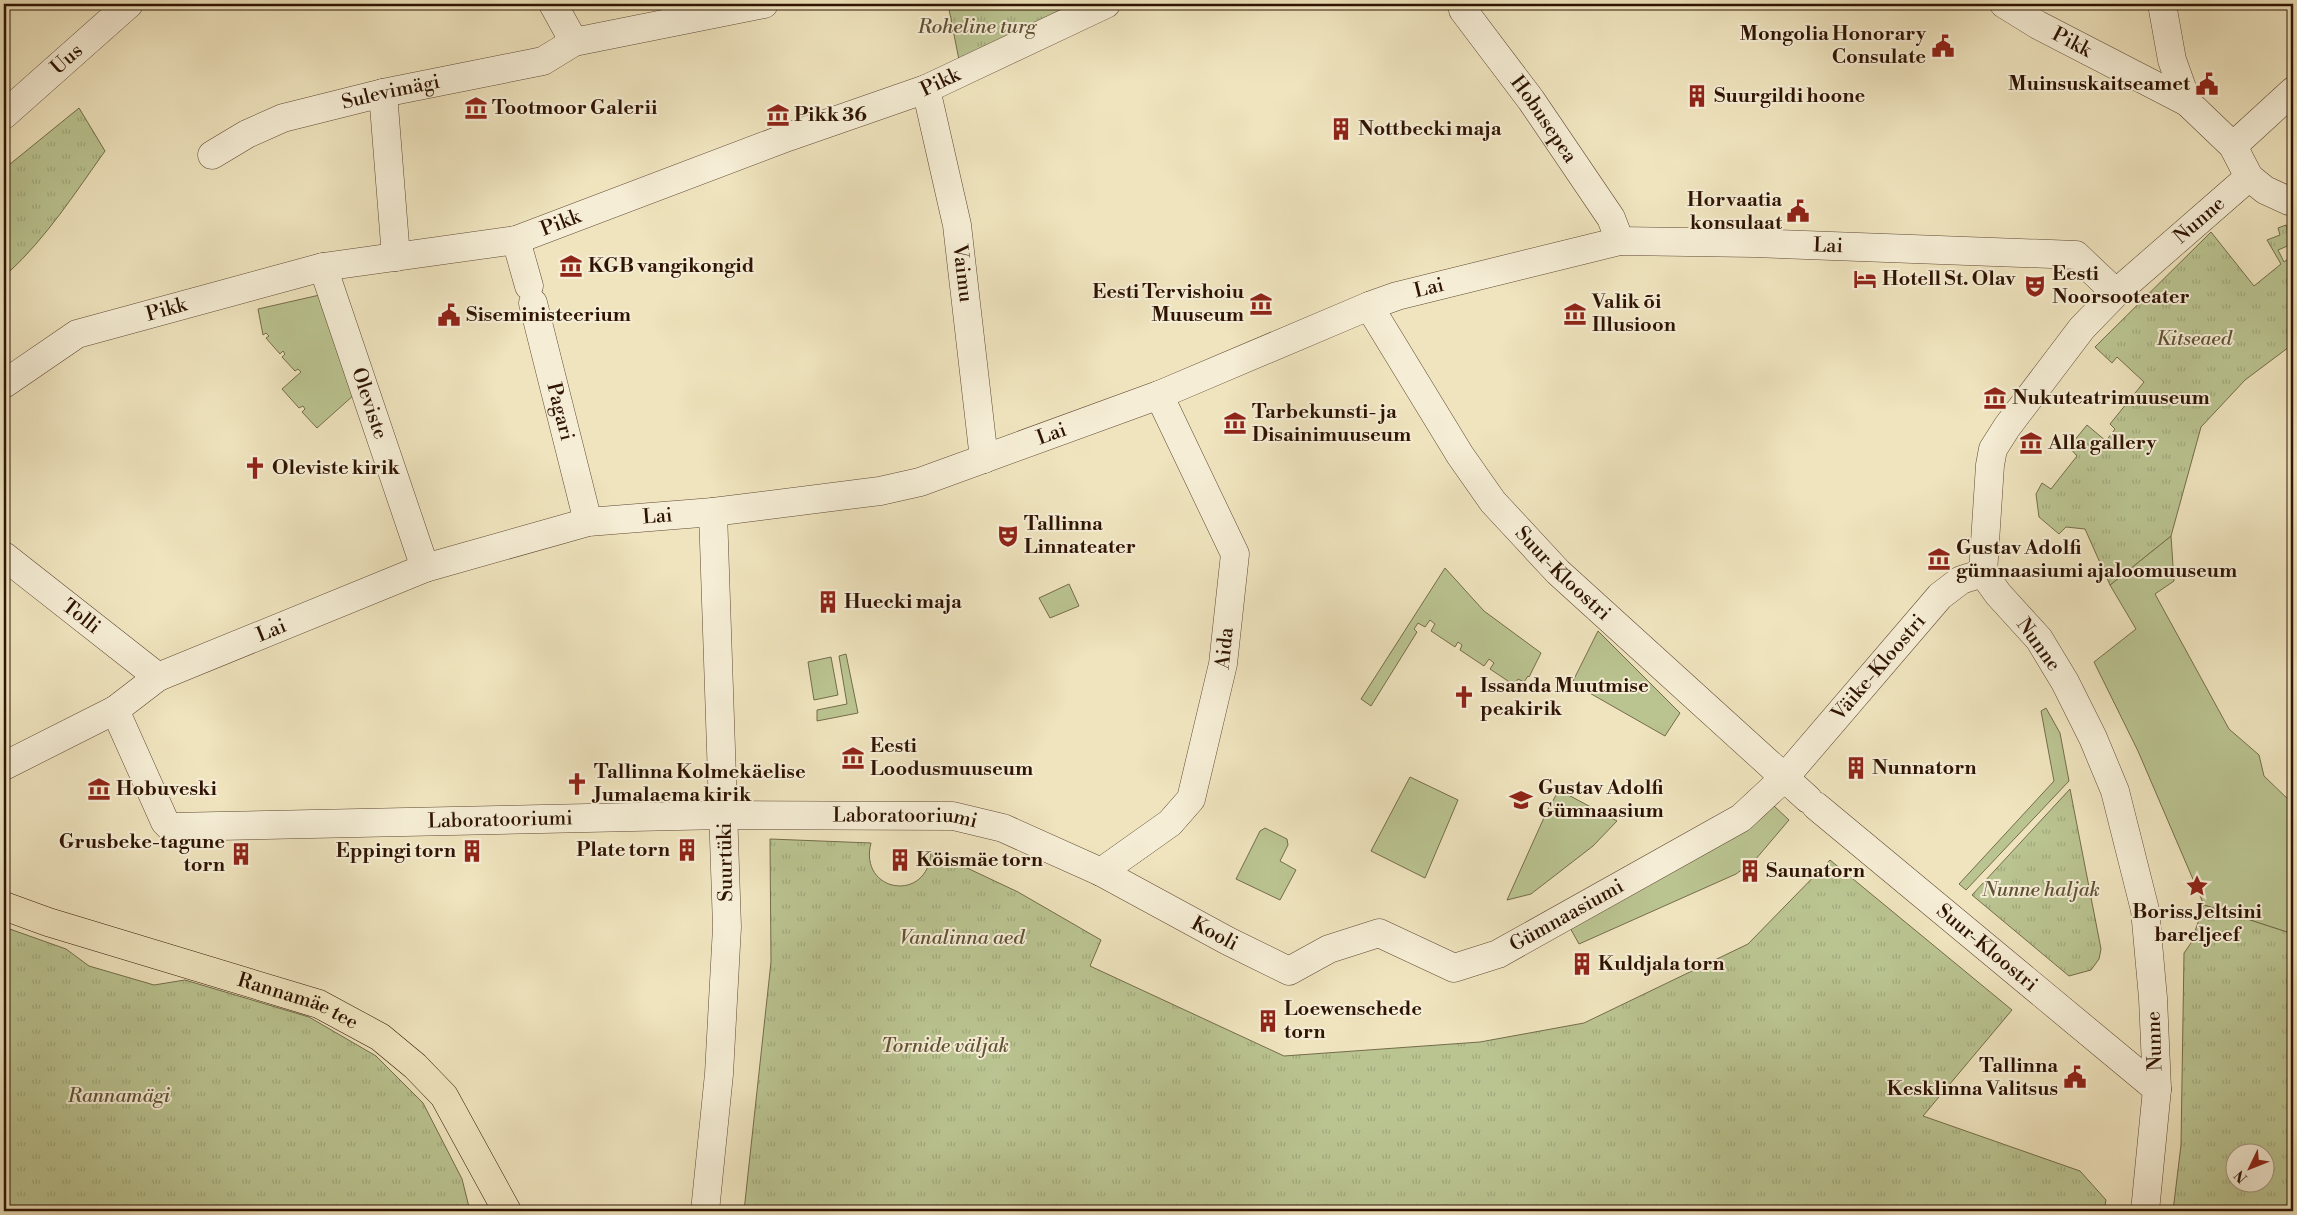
<svg xmlns="http://www.w3.org/2000/svg" width="2297" height="1215" viewBox="0 0 2297 1215" font-family="'Libre Bodoni',serif">
<defs>
<pattern id="park-tufts" width="24" height="20" patternUnits="userSpaceOnUse" patternTransform="scale(1.25)"><rect width="24" height="20" fill="#bac491"/><path d="M3 7l-1-3M5 7V3M7 7l1-3M15 17l-1-3M17 17v-4M19 17l1-3" fill="none" stroke="#a0a87b"/></pattern>
</defs>
<rect width="100%" height="100%" fill="#efe4be"/>
<filter id="stains"><feTurbulence type="fractalNoise" baseFrequency=".004" numOctaves="4"/><feColorMatrix values="0 0 0 0 .2 0 0 0 0 .09 0 0 0 0 .02 0 0 0 .5 -.17"/></filter>
<radialGradient id="worn" r=".72"><stop offset=".6" stop-color="#630" stop-opacity="0"/><stop offset="1" stop-color="#630" stop-opacity=".3"/></radialGradient>
<!-- green -->
<path fill="#bac491" stroke="#746c4a" d="M324,294L355,394L317,428L302,412L305,409L303,406L299,408L282,389L301,372L298,369L295,371L282,357L285,354L283,351L280,354L266,338L269,336L266,333L263,335L258,309Z
M2171,536L2174,581L2155,594L2229,729L2259,755L2264,776L2293,804V934L2204,905L2138,751L2094,662L2136,629L2110,585Z
M1445,568L1484,611L1541,653L1529,677L1528,676L1524,682L1518,679L1514,685L1490,669L1494,663L1489,659L1484,666L1460,650L1462,645L1458,642L1455,647L1431,631L1435,624L1430,620L1425,627L1418,623L1414,629L1417,632L1371,706L1361,699Z
M1069,584L1079,606L1050,618L1039,598Z
M1598,631L1680,713L1665,736L1572,683Z
M846,654L858,713L817,721V710L847,704L839,656Z
M831,657L838,695L814,700L808,662Z
M2046,708L2060,733L2069,781L1966,890L1959,884L2054,781L2041,711Z
M1410,777L1458,800L1425,878L1371,851Z
M1559,790L1617,821L1593,846L1531,894L1507,900L1547,811Z
M1774,806L1789,820L1755,860L1736,874L1579,944L1569,926Z
M1265,828L1287,839L1288,845L1280,861L1296,870L1280,900L1236,879L1260,831Z"/>
<!-- park -->
<path fill="url(#park-tufts)" stroke="#746c4a" fill-rule="evenodd" d="M948,4H1078L959,60Z
M79,108L105,151C75,193 47,237 8,273L4,269V169Z
M2286,225L2292,244L2278,250L2284,262L2293,255V344L2245,380L2201,427L2171,536L2110,585L2085,529L2066,527L2059,534L2039,517L2036,494L2042,483L2051,489L2077,456L2069,447L2087,425L2106,441L2115,429L2110,424L2144,382L2117,357L2112,363L2095,347L2211,232L2254,286L2281,264L2267,240L2280,235L2278,228Z
M2070,789L2101,949L2099,959L2091,970L2069,976L1972,895Z
M770,839L871,843C858,893 929,904 931,851L1018,892L1101,940L1090,966L1284,1056L1480,1042L1584,1023L1748,944L1830,860L2012,1010L1923,1116L2080,1171L2106,1200L2104,1211H744L771,962Z
M2204,905L2293,934V1211H2173L2181,1145L2184,953L2191,943ZM2264,1152V1182H2234V1152Z
M4,927L66,949L89,966L154,985L185,980L309,1017L376,1056L423,1103L462,1179L470,1211H4Z"/>
<g fill="none" stroke-linecap="round" stroke-linejoin="round">
<defs>
<g id="minor">
<path d="M553,4L574,42"/>
<path id="s1" d="M1462,4L1463,10L1531,100L1611,218L1620,241"/>
<path id="s2" d="M2004,4L2038,25L2187,102L2233,146L2249,177L2265,190L2289,201"/>
<path d="M2162,4L2172,60L2187,102"/>
<path id="s3" d="M926,89L957,225L984,459"/>
<path d="M383,93L396,257"/>
<path id="s4" d="M4,115L129,4"/>
<path d="M2233,146L2293,91"/>
<path id="s5" d="M212,155L247,134L283,118L383,93L543,61L574,42L764,4"/>
<path d="M516,240L529,286"/>
<path id="s6" d="M323,267L425,568"/>
<path id="s7" d="M533,303L588,522"/>
<path id="s8" d="M1369,306L1460,455L1493,502L1558,572L1808,799"/>
<path id="s9" d="M4,384L77,334L323,267L516,240L788,137L926,89L1106,4"/>
<path id="s10" d="M4,556L158,677"/>
<path id="s11" d="M115,710L165,822L170,827L724,815L953,816L1003,828L1101,872L1228,941L1289,971L1329,949L1379,933L1454,968L1498,954L1741,818L1785,777L1940,596L1961,580L1983,573"/>
<path id="s12" d="M4,766L115,710L158,677L425,568L588,522L713,512L880,491L920,482L1159,395L1369,306L1397,296L1620,241L1754,243L2076,255L2116,293"/>
<path id="s13" d="M1816,806L2157,1089"/>
<path id="s14" d="M1101,872L1170,823L1191,799L1223,664L1235,554L1159,395"/>
<path d="M705,1211L719,1074L727,927L713,512"/>
<path id="s15" d="M2145,1211L2157,1089L2153,998L2145,910L2115,791L2093,738L2065,682L2039,639L1998,594L1983,573L1990,465L1993,449L2007,427L2082,328L2116,293L2249,177"/>
</g>
<g id="major">
<path id="s16" d="M4,906L48,922L319,1004L380,1037L415,1066L444,1096L507,1211"/>
</g>
</defs>
<!-- minor casing -->
<use href="#minor" stroke="#5f4832" stroke-width="29"/>
<!-- major casing -->
<use href="#major" stroke="#2f1403" stroke-width="29"/>
<!-- minor -->
<use href="#minor" stroke="#f5edd5" stroke-width="28"/>
<!-- major -->
<use href="#major" stroke="#efe4be" stroke-width="28"/>
</g>
<!-- icons -->
<defs>
<symbol id="civic-bare" viewBox="-9 -9 18 18"><path d="M-.6-6.5H3V-4.5H.6V-3L4-1V1h2V6H-6V1h2V-1L-.6-3ZM-1.2 2.5V6h2.4V2.5Z" fill="#8f2418" stroke="#f5edd5" stroke-width="2.5" paint-order="stroke"/></symbol>
<symbol id="building-bare" viewBox="-9 -9 18 18"><path d="M-4-6H4V6H1V3H-1V6H-4ZM-2.5-4.3h1.7v1.8h-1.7ZM.8-4.3h1.7v1.8H.8ZM-2.5-1h1.7V.8h-1.7ZM.8-1h1.7V.8H.8Z" fill="#8f2418" stroke="#f5edd5" stroke-width="2.5" paint-order="stroke"/></symbol>
<symbol id="museum-bare" viewBox="-9 -9 18 18"><path d="M0-6L6-3V-2H-6V-3ZM-5-1h2V3h-2ZM-1-1h2V3h-2ZM3-1h2V3H3ZM-6 4H6V6H-6Z" fill="#8f2418" stroke="#f5edd5" stroke-width="2.5" paint-order="stroke"/></symbol>
<symbol id="hotel-bare" viewBox="-9 -9 18 18"><path d="M-6-4.5h1.5V1H6V5H4.5V3h-9V5H-6ZM-4 0a1.8 1.8 0 1 1 3.6 0ZM.5 0V-2.5h3Q6-2.5 6 0Z" fill="#8f2418" stroke="#f5edd5" stroke-width="2.5" paint-order="stroke"/></symbol>
<symbol id="theatre-bare" viewBox="-9 -9 18 18"><path d="M-5-5.5Q0-4 5-5.5V0Q5 5 0 6Q-5 5-5 0ZM-3.3-2.5H-1v1.5H-3.3ZM1-2.5H3.3v1.5H1ZM-2.8 1Q0 5.5 2.8 1Z" fill="#8f2418" stroke="#f5edd5" stroke-width="2.5" paint-order="stroke"/></symbol>
<symbol id="church-bare" viewBox="-9 -9 18 18"><path d="M-1.2-6h2.4v3.5h3.3v2.4h-3.3V6h-2.4V-.1h-3.3v-2.4h3.3Z" fill="#8f2418" stroke="#f5edd5" stroke-width="2.5" paint-order="stroke"/></symbol>
<symbol id="school-bare" viewBox="-9 -9 18 18"><path d="M0-5L7-2L0 1L-7-2ZM-4 1L0 2.5L4 1V4Q0 6-4 4Z" fill="#8f2418" stroke="#f5edd5" stroke-width="2.5" paint-order="stroke"/></symbol>
<symbol id="sight-bare" viewBox="-9 -9 18 18"><path d="M0-6L1.8-2.2L6-1.7L2.9 1.2L3.7 5.4L0 3.3L-3.7 5.4L-2.9 1.2L-6-1.7L-1.8-2.2Z" fill="#8f2418" stroke="#f5edd5" stroke-width="2.5" paint-order="stroke"/></symbol>
</defs>
<g fill-rule="evenodd">
<use href="#civic-bare" x="1927" y="30" width="32" height="32"/>
<use href="#civic-bare" x="2191" y="68" width="32" height="32"/>
<use href="#building-bare" x="1681" y="80" width="32" height="32"/>
<use href="#museum-bare" x="460" y="92" width="32" height="32"/>
<use href="#museum-bare" x="762" y="99" width="32" height="32"/>
<use href="#building-bare" x="1325" y="113" width="32" height="32"/>
<use href="#civic-bare" x="1782" y="195" width="32" height="32"/>
<use href="#museum-bare" x="555" y="250" width="32" height="32"/>
<use href="#hotel-bare" x="1849" y="263" width="32" height="32"/>
<use href="#theatre-bare" x="2019" y="270" width="32" height="32"/>
<use href="#museum-bare" x="1245" y="288" width="32" height="32"/>
<use href="#museum-bare" x="1559" y="298" width="32" height="32"/>
<use href="#civic-bare" x="433" y="299" width="32" height="32"/>
<use href="#museum-bare" x="1979" y="382" width="32" height="32"/>
<use href="#museum-bare" x="1219" y="407" width="32" height="32"/>
<use href="#museum-bare" x="2015" y="427" width="32" height="32"/>
<use href="#church-bare" x="239" y="452" width="32" height="32"/>
<use href="#theatre-bare" x="992" y="520" width="32" height="32"/>
<use href="#museum-bare" x="1923" y="543" width="32" height="32"/>
<use href="#building-bare" x="812" y="586" width="32" height="32"/>
<use href="#church-bare" x="1448" y="681" width="32" height="32"/>
<use href="#museum-bare" x="837" y="742" width="32" height="32"/>
<use href="#building-bare" x="1840" y="752" width="32" height="32"/>
<use href="#church-bare" x="561" y="768" width="32" height="32"/>
<use href="#museum-bare" x="83" y="773" width="32" height="32"/>
<use href="#school-bare" x="1505" y="784" width="32" height="32"/>
<use href="#building-bare" x="671" y="834" width="32" height="32"/>
<use href="#building-bare" x="456" y="835" width="32" height="32"/>
<use href="#building-bare" x="225" y="838" width="32" height="32"/>
<use href="#building-bare" x="884" y="844" width="32" height="32"/>
<use href="#building-bare" x="1734" y="855" width="32" height="32"/>
<use href="#sight-bare" x="2181" y="870" width="32" height="32"/>
<use href="#building-bare" x="1566" y="948" width="32" height="32"/>
<use href="#building-bare" x="1252" y="1005" width="32" height="32"/>
<use href="#civic-bare" x="2059" y="1061" width="32" height="32"/>
</g>
<g text-anchor="middle" dominant-baseline="central" stroke-width="4" stroke-linejoin="round" paint-order="stroke">
<!-- park labels -->
<g font-size="20" font-style="italic" fill="#605235" stroke="#f5edd5">
<text x="977" y="27">Roheline turg</text>
<text x="2194" y="339">Kitseaed</text>
<text x="2041" y="890">Nunne haljak</text>
<text x="962" y="938">Vanalinna aed</text>
<text x="945" y="1046">Tornide väljak</text>
<text x="119" y="1096">Rannamägi</text>
</g>
<!-- poi labels -->
<g font-size="20" font-weight="bold" fill="#2f1403" stroke="#f5edd5" text-anchor="start">
<text x="1926" y="34" text-anchor="end">Mongolia Honorary<tspan x="1926" dy="23">Consulate</tspan></text>
<text x="2190" y="84" text-anchor="end">Muinsuskaitseamet</text>
<text x="1714" y="96">Suurgildi hoone</text>
<text x="492" y="108">Tootmoor Galerii</text>
<text x="794" y="115">Pikk 36</text>
<text x="1358" y="129">Nottbecki maja</text>
<text x="1782" y="200" text-anchor="end">Horvaatia<tspan x="1782" dy="23">konsulaat</tspan></text>
<text x="588" y="266">KGB vangikongid</text>
<text x="2052" y="274">Eesti<tspan x="2052" dy="23">Noorsooteater</tspan></text>
<text x="1882" y="279">Hotell St. Olav</text>
<text x="1244" y="292" text-anchor="end">Eesti Tervishoiu<tspan x="1244" dy="23">Muuseum</tspan></text>
<text x="1592" y="302">Valik õi<tspan x="1592" dy="23">Illusioon</tspan></text>
<text x="466" y="315">Siseministeerium</text>
<text x="2012" y="398">Nukuteatrimuuseum</text>
<text x="1252" y="412">Tarbekunsti- ja<tspan x="1252" dy="23">Disainimuuseum</tspan></text>
<text x="2048" y="443">Alla gallery</text>
<text x="272" y="468">Oleviste kirik</text>
<text x="1024" y="524">Tallinna<tspan x="1024" dy="23">Linnateater</tspan></text>
<text x="1956" y="548">Gustav Adolfi<tspan x="1956" dy="23">gümnaasiumi ajaloomuuseum</tspan></text>
<text x="844" y="602">Huecki maja</text>
<text x="1480" y="686">Issanda Muutmise<tspan x="1480" dy="23">peakirik</tspan></text>
<text x="870" y="746">Eesti<tspan x="870" dy="23">Loodusmuuseum</tspan></text>
<text x="1872" y="768">Nunnatorn</text>
<text x="594" y="772">Tallinna Kolmekäelise<tspan x="594" dy="23">Jumalaema kirik</tspan></text>
<text x="1538" y="788">Gustav Adolfi<tspan x="1538" dy="23">Gümnaasium</tspan></text>
<text x="116" y="789">Hobuveski</text>
<text x="225" y="842" text-anchor="end">Grusbeke-tagune<tspan x="225" dy="23">torn</tspan></text>
<text x="670" y="850" text-anchor="end">Plate torn</text>
<text x="456" y="851" text-anchor="end">Eppingi torn</text>
<text x="916" y="860">Köismäe torn</text>
<text x="1766" y="871">Saunatorn</text>
<text x="2197" y="912" text-anchor="middle">Boriss Jeltsini<tspan x="2197" dy="23">bareljeef</tspan></text>
<text x="1598" y="964">Kuldjala torn</text>
<text x="1284" y="1009">Loewenschede<tspan x="1284" dy="23">torn</tspan></text>
<text x="2058" y="1066" text-anchor="end">Tallinna<tspan x="2058" dy="23">Kesklinna Valitsus</tspan></text>
</g>
<!-- street labels -->
<g font-size="20" fill="#2f1403" stroke="#f5edd5">
<text stroke="none"><textPath href="#s2" startOffset="78">Pikk</textPath></text>
<text stroke="none"><textPath href="#s4" startOffset="84">Uus</textPath></text>
<text stroke="none"><textPath href="#s9" startOffset="991">Pikk</textPath></text>
<text stroke="none"><textPath href="#s5" startOffset="191">Sulevimägi</textPath></text>
<text stroke="none"><textPath href="#s1" startOffset="142">Hobusepea</textPath></text>
<text stroke="none"><textPath href="#s15" startOffset="1116">Nunne</textPath></text>
<text stroke="none"><textPath href="#s9" startOffset="586">Pikk</textPath></text>
<text stroke="none"><textPath href="#s12" startOffset="1921">Lai</textPath></text>
<text stroke="none"><textPath href="#s3" startOffset="188">Vaimu</textPath></text>
<text stroke="none"><textPath href="#s12" startOffset="1516">Lai</textPath></text>
<text stroke="none"><textPath href="#s9" startOffset="181">Pikk</textPath></text>
<text stroke="none"><textPath href="#s6" startOffset="144">Oleviste</textPath></text>
<text stroke="none"><textPath href="#s7" startOffset="112">Pagari</textPath></text>
<text stroke="none"><textPath href="#s12" startOffset="1111">Lai</textPath></text>
<text stroke="none"><textPath href="#s12" startOffset="706">Lai</textPath></text>
<text stroke="none"><textPath href="#s8" startOffset="332">Suur-Kloostri</textPath></text>
<text stroke="none"><textPath href="#s10" startOffset="98">Tolli</textPath></text>
<text stroke="none"><textPath href="#s12" startOffset="301">Lai</textPath></text>
<text transform="translate(2038 645) rotate(54)">Nunne</text>
<text stroke="none"><textPath href="#s14" startOffset="271">Aida</textPath></text>
<text stroke="none"><textPath href="#s11" startOffset="1994">Väike-Kloostri</textPath></text>
<text stroke="none"><textPath href="#s11" startOffset="460">Laboratooriumi</textPath></text>
<text stroke="none"><textPath href="#s11" startOffset="865">Laboratooriumi</textPath></text>
<text transform="translate(726 862) rotate(-91)">Suurtüki</text>
<text stroke="none"><textPath href="#s11" startOffset="1590">Gümnaasiumi</textPath></text>
<text stroke="none"><textPath href="#s11" startOffset="1201">Kooli</textPath></text>
<text stroke="none"><textPath href="#s13" startOffset="222">Suur-Kloostri</textPath></text>
<text stroke="none"><textPath href="#s16" startOffset="309">Rannamäe tee</textPath></text>
<text transform="translate(2155 1041) rotate(-92)">Nunne</text>
</g>
</g>
<!-- margin -->
<rect width="2297" height="1215" fill="none" stroke="#efe4be" stroke-width="20"/>
<rect x="5" y="5" width="2287" height="1205" fill="none" stroke="#2f1403" stroke-width="2.5"/>
<rect x="10" y="10" width="2277" height="1195" fill="none" stroke="#2f1403"/>
<!-- north arrow -->
<g transform="translate(2250 1168) rotate(227)"><circle r="24" fill="#f5edd5" stroke="#a69681"/>
<path d="M0-4L9 19L0 12L-9 19Z" fill="#8f2418"/>
<text y="-8" font-size="14" font-weight="bold" text-anchor="middle" fill="#2f1403">N</text>
</g>
<rect width="100%" height="100%" filter="url(#stains)"/>
<rect width="100%" height="100%" fill="url(#worn)"/>
</svg>
